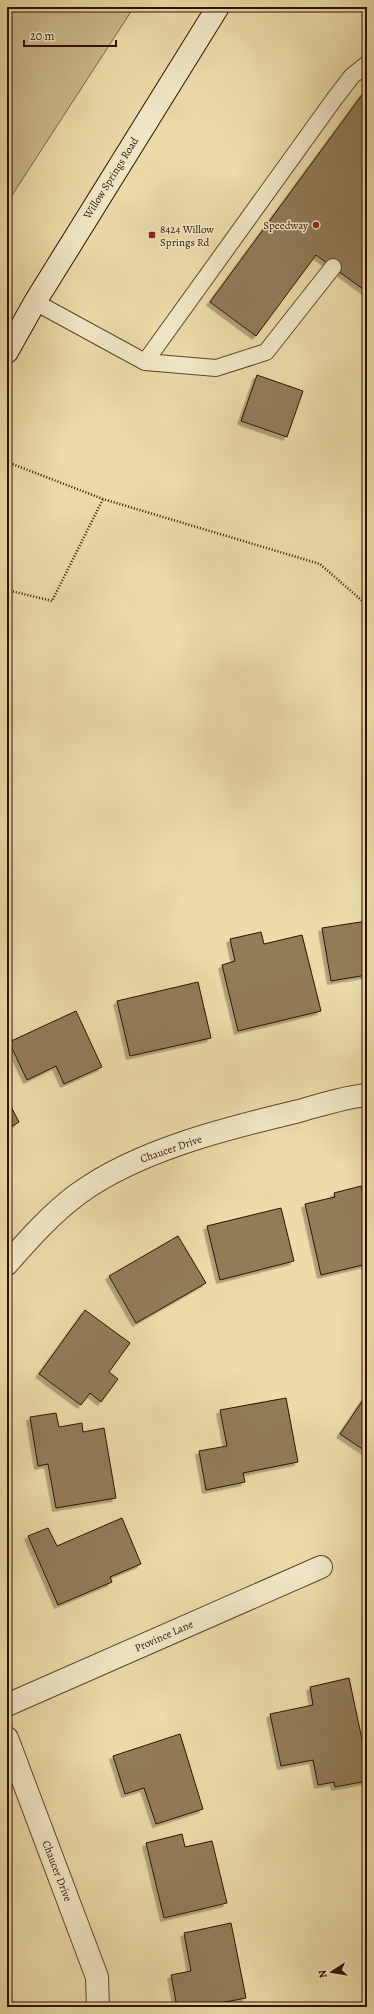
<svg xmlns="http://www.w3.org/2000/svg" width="374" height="2014" viewBox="0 0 374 2014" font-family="Alegreya,serif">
<defs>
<filter id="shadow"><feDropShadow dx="-3.5" dy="3.5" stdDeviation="0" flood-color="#0004"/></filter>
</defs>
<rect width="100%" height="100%" fill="#ebdca9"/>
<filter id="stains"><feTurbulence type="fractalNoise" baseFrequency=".005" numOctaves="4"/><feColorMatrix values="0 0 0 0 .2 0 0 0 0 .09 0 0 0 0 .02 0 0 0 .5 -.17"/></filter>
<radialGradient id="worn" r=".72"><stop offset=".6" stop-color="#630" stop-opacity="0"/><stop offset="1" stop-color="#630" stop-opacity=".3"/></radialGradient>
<!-- green -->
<path fill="#cbb98c" stroke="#7e6546" d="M7,7H134L7,203Z"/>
<!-- building -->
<path fill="#917b58" stroke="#301100" filter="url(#shadow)" d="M367,88V185L362,192L367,196V292L316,255L256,336L210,302Z
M257,375L303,391L287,437L241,421Z
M367,921V975L331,981L322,928Z
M261,932L264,944L302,935L321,1011L238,1031L222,965L235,961L230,939Z
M198,982L211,1038L130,1056L117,1001Z
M76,1011L102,1067L64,1084L56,1066L27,1080L9,1042Z
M7,1099L19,1122L7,1129Z
M361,1186L367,1213V1264L321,1275L305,1204L335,1197L334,1193Z
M281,1208L294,1261L220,1280L207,1226Z
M178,1236L206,1283L136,1323L109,1276Z
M85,1310L130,1343L109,1372L118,1379L101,1402L90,1393L81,1405L39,1374Z
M367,1394V1452L340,1434Z
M286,1398L298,1462L243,1473L245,1482L206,1490L199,1451L227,1446L220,1410Z
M56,1413L59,1427L82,1423L83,1432L104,1428L116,1498L56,1508L48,1464L38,1466L30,1417Z
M122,1518L141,1564L110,1577L112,1582L58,1605L28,1536L48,1528L57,1546Z
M349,1678L367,1763V1781L335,1787L334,1782L318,1785L313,1760L281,1766L270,1714L313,1705L310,1687Z
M180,1734L203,1809L156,1824L144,1788L125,1794L113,1756Z
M182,1834L185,1847L212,1841L227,1903L164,1918L146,1843Z
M231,1923L246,1998L199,2007H177L171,1975L191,1971L184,1933Z"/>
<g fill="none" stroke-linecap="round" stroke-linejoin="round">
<defs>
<path id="service" d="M35,302L145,362L216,368L266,352L333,267
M145,362L335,98L352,76L367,64"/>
<path id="minor" d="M7,1264C29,1239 52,1213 78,1194C138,1150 228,1128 299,1111C321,1105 344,1097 367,1095
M7,1705L321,1567
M7,1738L97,1977L98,2007"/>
<path id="secondary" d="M7,352L35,302L218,7"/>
</defs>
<!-- service casing -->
<use href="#service" stroke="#5f442a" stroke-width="18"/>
<!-- minor casing -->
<use href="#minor" stroke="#5f442a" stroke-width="24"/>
<!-- secondary casing -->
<use href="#secondary" stroke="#301100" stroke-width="24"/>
<!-- path -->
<path stroke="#301100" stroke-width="2.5" stroke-dasharray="1 2" stroke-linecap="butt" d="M7,462L103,499L320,564L367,605
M7,590L52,601L103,499"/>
<!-- service -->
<use href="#service" stroke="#f2e8c7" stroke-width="16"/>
<!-- minor -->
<use href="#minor" stroke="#f2e8c7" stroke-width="22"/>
<!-- secondary -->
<use href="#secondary" stroke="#f2e8c7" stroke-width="22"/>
</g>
<!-- markers -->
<g fill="#8f2418" stroke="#f2e8c7" stroke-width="1.5">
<circle cx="316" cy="225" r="4"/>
<rect x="148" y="231" width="8" height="8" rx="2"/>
</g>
<g text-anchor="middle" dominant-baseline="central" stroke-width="3" stroke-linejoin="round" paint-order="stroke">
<!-- street labels -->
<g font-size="11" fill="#301100" stroke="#f2e8c7">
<text transform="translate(111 178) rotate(-58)">Willow Springs Road</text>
<text transform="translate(171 1149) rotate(-19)">Chaucer Drive</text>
<text transform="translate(164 1636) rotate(-24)">Province Lane</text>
<text transform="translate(57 1871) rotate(69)">Chaucer Drive</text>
</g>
<!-- poi labels -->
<g font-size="11" fill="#301100" stroke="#f2e8c7" text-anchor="end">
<text x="308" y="225">Speedway</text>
<text x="160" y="229" text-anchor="start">8424 Willow<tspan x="160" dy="13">Springs Rd</tspan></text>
</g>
</g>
<!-- margin -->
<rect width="374" height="2014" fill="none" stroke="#ebdca9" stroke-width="24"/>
<rect x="8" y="8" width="358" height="1998" fill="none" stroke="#301100" stroke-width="2"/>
<rect x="12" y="12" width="350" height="1990" fill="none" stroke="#301100"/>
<!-- north arrow -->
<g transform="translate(332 1972) rotate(258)" stroke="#f2e8c7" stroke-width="3" paint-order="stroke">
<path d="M0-3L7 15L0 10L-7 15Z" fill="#301100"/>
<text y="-6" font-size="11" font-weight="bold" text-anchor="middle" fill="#301100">N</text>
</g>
<!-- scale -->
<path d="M24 40v6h92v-6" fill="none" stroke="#301100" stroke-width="2"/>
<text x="30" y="40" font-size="12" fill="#301100" stroke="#f2e8c7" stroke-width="3" paint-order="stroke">20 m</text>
<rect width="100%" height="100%" filter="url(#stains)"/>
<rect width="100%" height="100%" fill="url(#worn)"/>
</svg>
